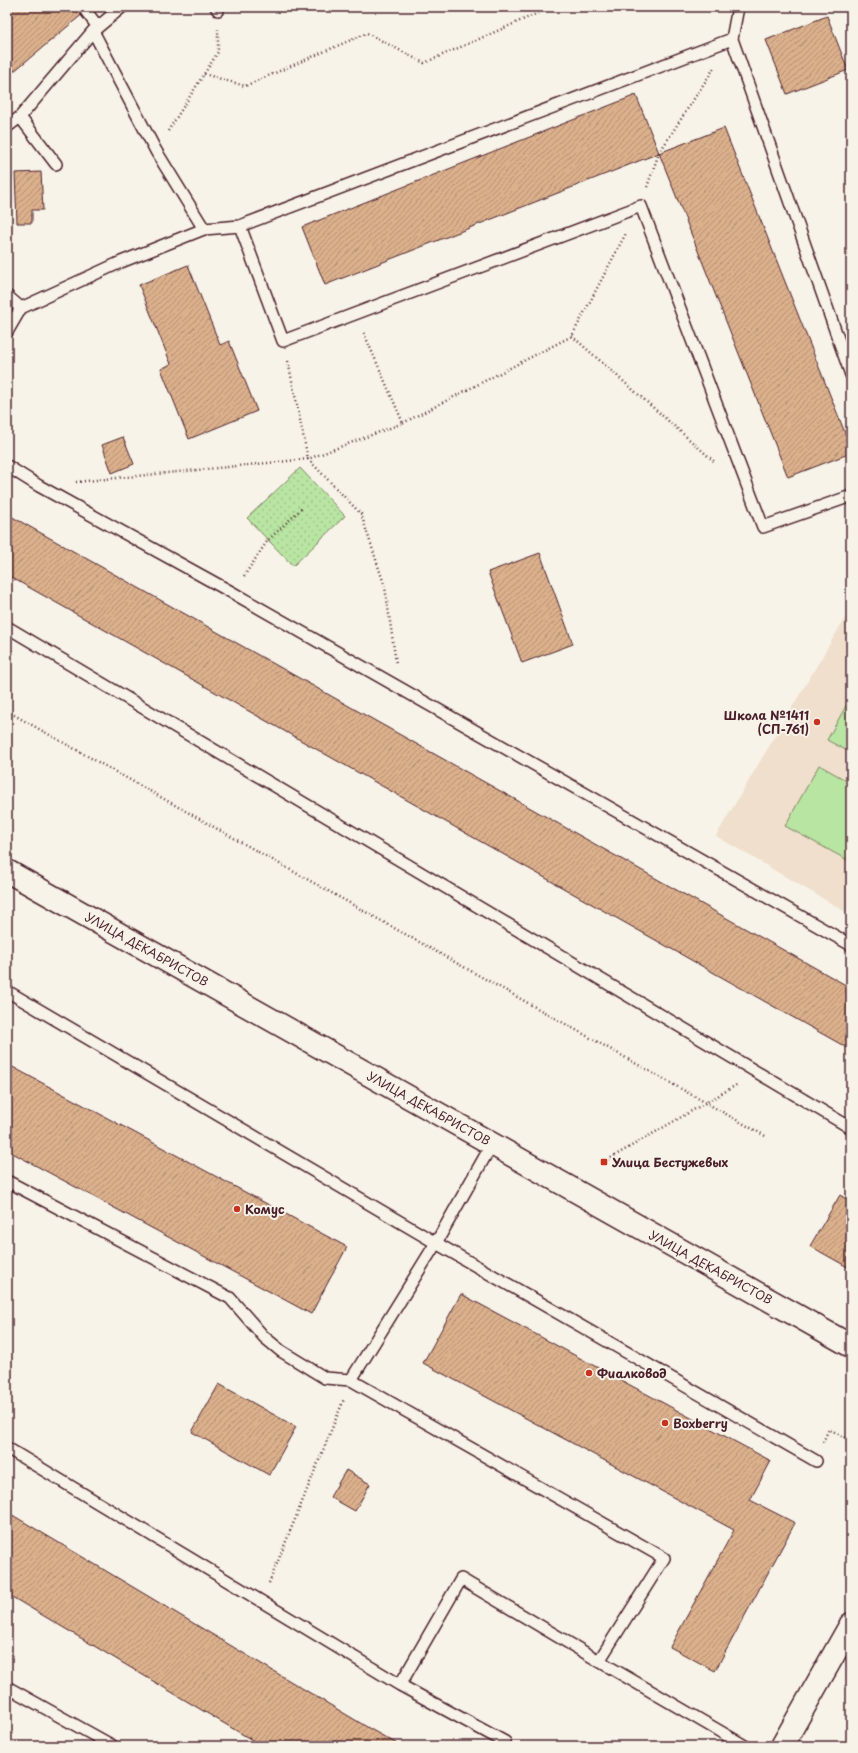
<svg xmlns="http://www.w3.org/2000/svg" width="858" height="1753" viewBox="0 0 858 1753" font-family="'Playpen Sans',sans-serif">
<defs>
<pattern id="grass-dots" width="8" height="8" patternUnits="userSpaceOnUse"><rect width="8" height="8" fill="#b8e5a2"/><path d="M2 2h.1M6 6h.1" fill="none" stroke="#a0c48c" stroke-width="1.8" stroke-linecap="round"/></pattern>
<pattern id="building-hatch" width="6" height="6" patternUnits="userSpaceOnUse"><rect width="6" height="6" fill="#dbb08c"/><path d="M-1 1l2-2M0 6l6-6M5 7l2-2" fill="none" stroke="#b48f73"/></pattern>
</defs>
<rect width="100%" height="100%" fill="#f7f3e8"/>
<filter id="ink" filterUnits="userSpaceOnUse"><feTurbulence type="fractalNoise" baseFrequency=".025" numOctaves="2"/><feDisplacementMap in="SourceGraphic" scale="8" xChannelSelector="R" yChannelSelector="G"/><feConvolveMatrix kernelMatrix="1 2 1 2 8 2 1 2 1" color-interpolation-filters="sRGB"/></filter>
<g filter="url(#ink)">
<!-- built -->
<path fill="#efdfcc" d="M851,608V915L716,836Z"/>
<!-- grass -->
<path fill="url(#grass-dots)" stroke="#818266" d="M300,468L345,516L293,566L247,518Z"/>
<!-- pitch -->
<path fill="#b8e5a2" stroke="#818266" d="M851,697V753L827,740Z
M819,765L851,783V862L785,826Z"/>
<!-- building -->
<path fill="url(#building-hatch)" stroke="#4a1f2b" d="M9,7H91L7,77V8Z
M827,16L848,70L787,94L766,40Z
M636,95L659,153L325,285L302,227Z
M724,128L851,448V453L788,477L659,153Z
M41,172L43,210H32V223H17L15,173Z
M188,265L220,345L229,341L257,411L189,439L161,369L171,364L139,285Z
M123,437L134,464L112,473L102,445Z
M7,514L851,988V1050L7,575Z
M540,553L573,644L522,663L488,572Z
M7,1064L347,1247L311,1314L7,1150Z
M840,1195L851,1202V1269L810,1246Z
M461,1294L771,1461L750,1500L795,1523L715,1671L670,1647L734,1530L423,1363Z
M219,1384L296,1427L269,1475L192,1432Z
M346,1470L370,1484L355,1511L330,1497Z
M9,1513L372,1730L401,1746H262L7,1594V1516Z"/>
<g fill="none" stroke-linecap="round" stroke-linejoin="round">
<defs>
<path id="lane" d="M216,7L218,10
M738,7L732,39L851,375
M86,11L98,27
M93,31L156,151L204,229
M20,117L56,164
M7,127L20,117L93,31L122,7
M240,226L283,341L641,206L763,527L851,496
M7,296L21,308L7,332
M21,308L121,262L204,229L240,226L732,39
M7,466L39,486L233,593L851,945
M7,627L851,1128
M7,991L436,1243L816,1461
M492,1144L436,1243L351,1380L664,1558L599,1661
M7,1181L230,1298L264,1337L281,1351L325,1378L351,1380
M7,1448L400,1685L461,1579L599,1661L745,1746
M400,1685L505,1742
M7,1687L113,1746"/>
<path id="street" d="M782,1746L851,1624"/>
<path id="secondary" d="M7,871L851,1346"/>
</defs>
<!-- lane casing -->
<use href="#lane" stroke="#4a1f2b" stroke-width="14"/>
<!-- street casing -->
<use href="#street" stroke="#4a1f2b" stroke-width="25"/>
<!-- secondary casing -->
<use href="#secondary" stroke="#4a1f2b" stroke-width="25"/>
<!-- path -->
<path stroke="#4a1f2b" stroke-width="2.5" stroke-dasharray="1 3" stroke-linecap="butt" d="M204,74L245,86L367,33L424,63L552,7
M168,131L218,52V29
M647,187L659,153L714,68
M572,336L716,463
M288,361L308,459L361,514L385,587L396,663
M403,423L572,336L626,233
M76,482L308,459L403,423L363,331
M244,576L268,540L302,508
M7,711L767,1137
M604,1162L738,1084
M823,1442L829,1429L851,1441
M269,1583L344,1399"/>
<!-- lane -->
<use href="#lane" stroke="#f7f3e8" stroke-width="11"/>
<!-- street -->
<use href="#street" stroke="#f7f3e8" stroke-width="22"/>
<!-- secondary -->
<use href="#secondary" stroke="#f7f3e8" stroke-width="22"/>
</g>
</g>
<!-- markers -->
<g fill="#c8321e" stroke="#f7f3e8" stroke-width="1.5">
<circle cx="817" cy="722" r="4"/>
<rect x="600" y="1158" width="8" height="8" rx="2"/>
<circle cx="237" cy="1209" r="4"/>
<circle cx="589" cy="1373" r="4"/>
<circle cx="665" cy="1423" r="4"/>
</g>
<g text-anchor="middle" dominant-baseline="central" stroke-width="4" stroke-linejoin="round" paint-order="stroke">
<!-- poi labels -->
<g font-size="12" font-weight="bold" fill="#4a1f2b" stroke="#f7f3e8" text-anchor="start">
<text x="809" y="715" text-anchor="end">Школа №1411<tspan x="809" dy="14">(СП-761)</tspan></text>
<text x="612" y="1162">Улица Бестужевых</text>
<text x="245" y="1209">Комус</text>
<text x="597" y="1373">Фиалковод</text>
<text x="673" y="1423">Boxberry</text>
</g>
<!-- street labels -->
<g font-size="12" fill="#4a1f2b" stroke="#f7f3e8">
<text transform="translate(147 949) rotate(29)">УЛИЦА ДЕКАБРИСТОВ</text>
<text transform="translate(429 1108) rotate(29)">УЛИЦА ДЕКАБРИСТОВ</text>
<text transform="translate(711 1267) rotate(29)">УЛИЦА ДЕКАБРИСТОВ</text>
</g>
</g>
<!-- margin -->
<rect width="858" height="1753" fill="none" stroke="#f7f3e8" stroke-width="24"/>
<rect x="12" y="12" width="834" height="1729" fill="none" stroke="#4a1f2b" stroke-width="1.5" filter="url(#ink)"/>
</svg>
